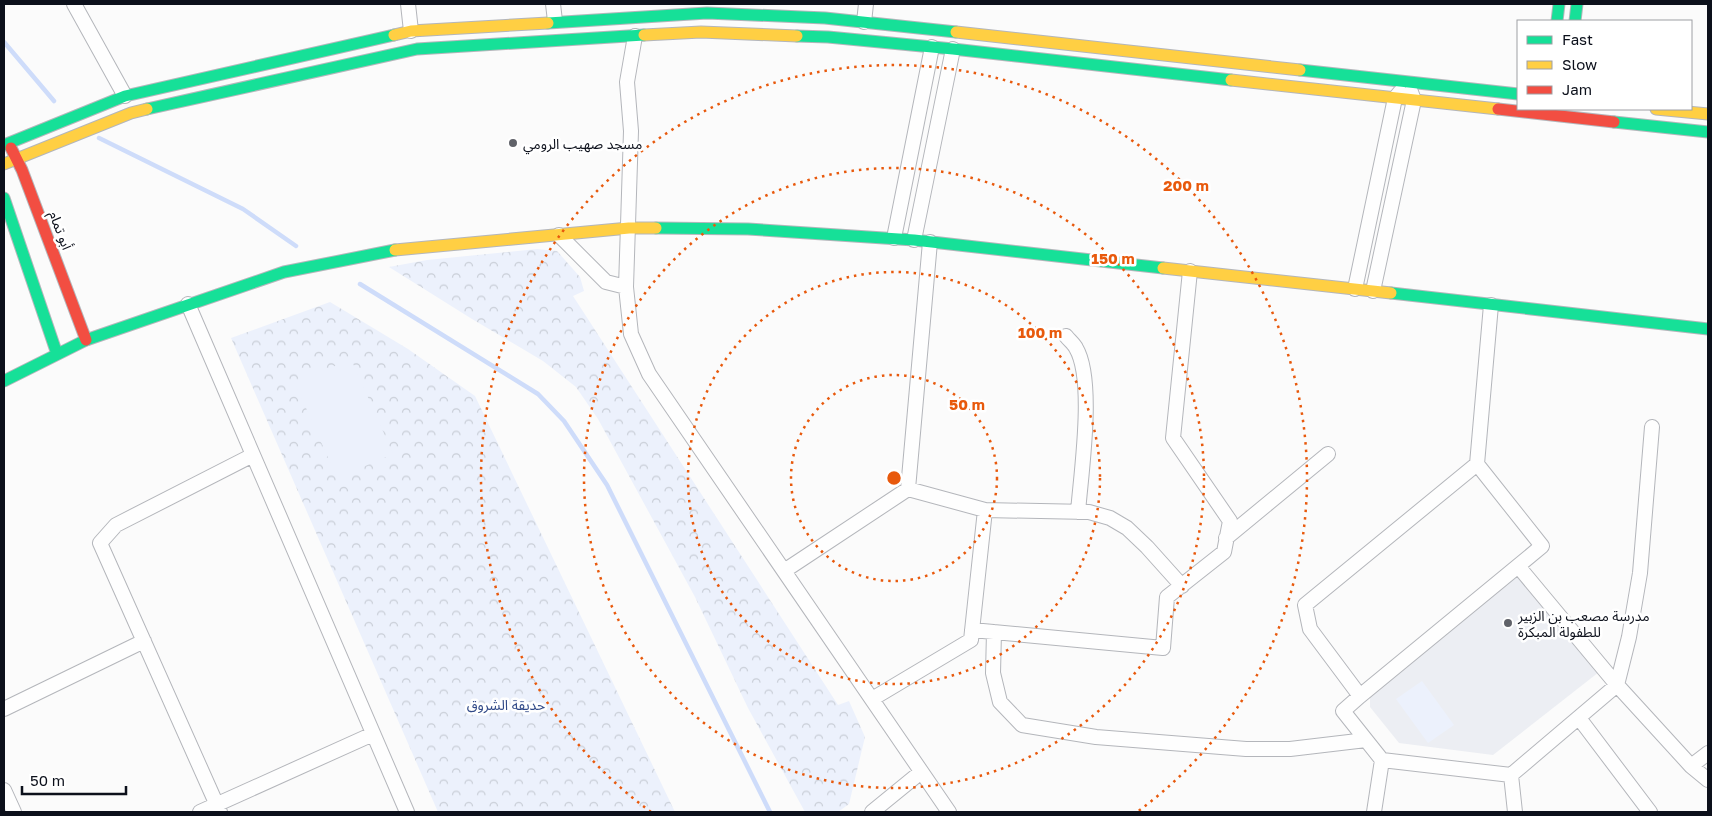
<svg xmlns="http://www.w3.org/2000/svg" width="1712" height="816" viewBox="0 0 1712 816" font-family="'Golos Text','Noto Sans Arabic',sans-serif">
<defs>
<pattern id="park-crowns" width="20" height="18" patternUnits="userSpaceOnUse" patternTransform="scale(1.25)"><rect width="20" height="18" fill="#ecf1fc"/><path d="M2 6a3 3 0 1 1 6 0M12 15a3 3 0 1 1 6 0" fill="none" stroke="#c9ced7"/></pattern>
</defs>
<rect width="100%" height="100%" fill="#fbfbfb"/>
<!-- built -->
<path fill="#eceef3" d="M1518,574L1599,672L1493,755L1399,743L1370,707V693Z"/>
<!-- park -->
<path fill="url(#park-crowns)" d="M537,249L557,251L580,277L584,291L573,296L838,705L849,701L865,737L849,804L838,812H805L748,708L695,597L598,419L576,387L543,361L472,319L389,267L427,260Z
M330,302L408,349L475,396L675,812H438L231,338Z"/>
<!-- pitch -->
<path fill="#ecf1fc" d="M351,359L393,454L337,478L295,383Z
M1422,681L1454,725L1428,743L1396,699Z"/>
<g fill="none" stroke-linecap="round" stroke-linejoin="round">
<!-- stream -->
<path stroke="#cedcfa" stroke-width="4.5" d="M4,42L54,101
M99,138L243,209L296,246
M360,284L538,394L564,421L607,485L770,812"/>
<defs>
<path id="street" d="M74,4L125,96
M408,4L411,31
M553,4L555,21
M864,22L866,4
M635,36L627,82L631,131L626,287L631,334L649,374L949,812
M559,235L606,282L626,287
M894,238L932,47
M914,240L953,49
M1355,289L1395,98L1400,92
M1373,291L1414,100L1411,92
M188,304L407,812
M1066,336C1069,340 1074,344 1076,348C1095,380 1081,473 1078,512
M1477,464L1491,305
M985,510L1089,512L1110,518L1127,528L1147,547L1182,586
M1226,538L1328,454
M1518,566L1617,685L1691,766L1708,780
M784,571L908,489L930,242
M972,630L1163,648L1167,597L1224,552L1230,521L1173,438L1190,271
M994,632L993,673L1000,702L1022,725L1096,737L1246,749H1290L1366,740
M1360,696L1310,629L1305,605L1477,464L1542,546L1518,566L1360,696L1343,711L1382,760L1511,775L1617,685L1629,637L1640,573L1652,427
M872,699L971,640L985,510L908,489
M4,709L144,641
M1579,718L1650,812
M1691,766L1708,753
M1511,775L1515,812
M4,790L14,812
M200,812L373,734
M220,812L100,543L116,525L253,455
M872,812L921,772
M1374,812L1382,760"/>
<path id="fast" d="M1557,21L1559,4
M1575,21L1577,4
M548,23L707,13L825,18L956,32
M797,36L828,37L953,49L1231,80
M1300,70L1518,94
M147,109L417,49L644,35
M1614,122L1708,132
M4,145L125,96L394,35
M4,198L57,354
M656,228L748,229L914,240L1163,268
M1391,293L1708,329
M4,381L86,340L284,272L395,250"/>
<path id="slow" d="M956,32L1300,70
M394,35L411,31L548,23
M644,35L701,32L797,36
M1231,80L1498,109
M1656,109L1708,114
M4,164L131,113L147,109
M395,250L629,228H656
M1163,268L1391,293"/>
<path id="jam" d="M1498,109L1614,122
M11,148L22,170L86,340"/>
</defs>
<!-- street casing -->
<use href="#street" stroke="#b4b6bb" stroke-width="16"/>
<!-- fast casing -->
<use href="#fast" stroke="#b4b6bb" stroke-width="13"/>
<!-- slow casing -->
<use href="#slow" stroke="#b4b6bb" stroke-width="13"/>
<!-- jam casing -->
<use href="#jam" stroke="#b4b6bb" stroke-width="13"/>
<!-- street -->
<use href="#street" stroke="#fefefe" stroke-width="14"/>
<!-- fast -->
<use href="#fast" stroke="#16e098" stroke-width="11"/>
<!-- slow -->
<use href="#slow" stroke="#ffcf43" stroke-width="11"/>
<!-- jam -->
<use href="#jam" stroke="#f24e42" stroke-width="11"/>
</g>
<!-- distance rings -->
<g fill="none" stroke="#e8590c" stroke-width="2.5" stroke-dasharray="2.5 5">
<circle cx="894" cy="478" r="103"/>
<circle cx="894" cy="478" r="206"/>
<circle cx="894" cy="478" r="310"/>
<path d="M651 812A413 413 0 1 1 1137 812"/>
</g>
<!-- markers -->
<g fill="#606269" stroke="#fff" stroke-width="2">
<circle cx="513" cy="143" r="5"/>
<circle cx="1508" cy="623" r="5"/>
</g>
<g text-anchor="middle" dominant-baseline="central" stroke-width="5" stroke-linejoin="round" paint-order="stroke">
<!-- poi labels -->
<g font-size="14" fill="#0c101b" stroke="#fff" text-anchor="start">
<text x="523" y="143">مسجد صهيب الرومي</text>
<text x="1518" y="615">مدرسة مصعب بن الزبير<tspan x="1518" dy="16">للطفولة المبكرة</tspan></text>
</g>
<!-- street labels -->
<g font-size="14" fill="#0c101b" stroke="#fff">
<text transform="translate(61 230) rotate(69)">أبو تمام</text>
</g>
<!-- park labels -->
<g font-size="14" fill="#2f4887" stroke="#fff">
<text x="506" y="704">حديقة الشروق</text>
</g>
</g>
<circle cx="894" cy="478" r="8" fill="#e8590c" stroke="#fff" stroke-width="2.5"/>
<g font-size="15" text-anchor="middle" font-weight="bold" fill="#e8590c" stroke="#fff" stroke-width="5" stroke-linejoin="round" paint-order="stroke">
<text x="1186" y="191">200 m</text>
<text x="1113" y="264">150 m</text>
<text x="1040" y="338">100 m</text>
<text x="967" y="410">50 m</text>
</g>
<!-- border -->
<rect width="1712" height="816" fill="none" stroke="#0c101b" stroke-width="10"/>
<!-- legend -->
<rect x="1517" y="20" width="175" height="90" fill="#ffffff" stroke="#9e9fa4"/>
<rect x="1527" y="36" width="25" height="8" fill="#16e098" stroke="#9e9fa4"/>
<text x="1562" y="45" font-size="15" fill="#0c101b">Fast</text>
<rect x="1527" y="61" width="25" height="8" fill="#ffcf43" stroke="#9e9fa4"/>
<text x="1562" y="70" font-size="15" fill="#0c101b">Slow</text>
<rect x="1527" y="86" width="25" height="8" fill="#f24e42" stroke="#9e9fa4"/>
<text x="1562" y="95" font-size="15" fill="#0c101b">Jam</text>
<!-- scale -->
<path d="M22 786v8h104v-8" fill="none" stroke="#0c101b" stroke-width="2.5"/>
<text x="30" y="786" font-size="15" fill="#0c101b" stroke="#ffffff" stroke-width="4" paint-order="stroke">50 m</text>
</svg>
